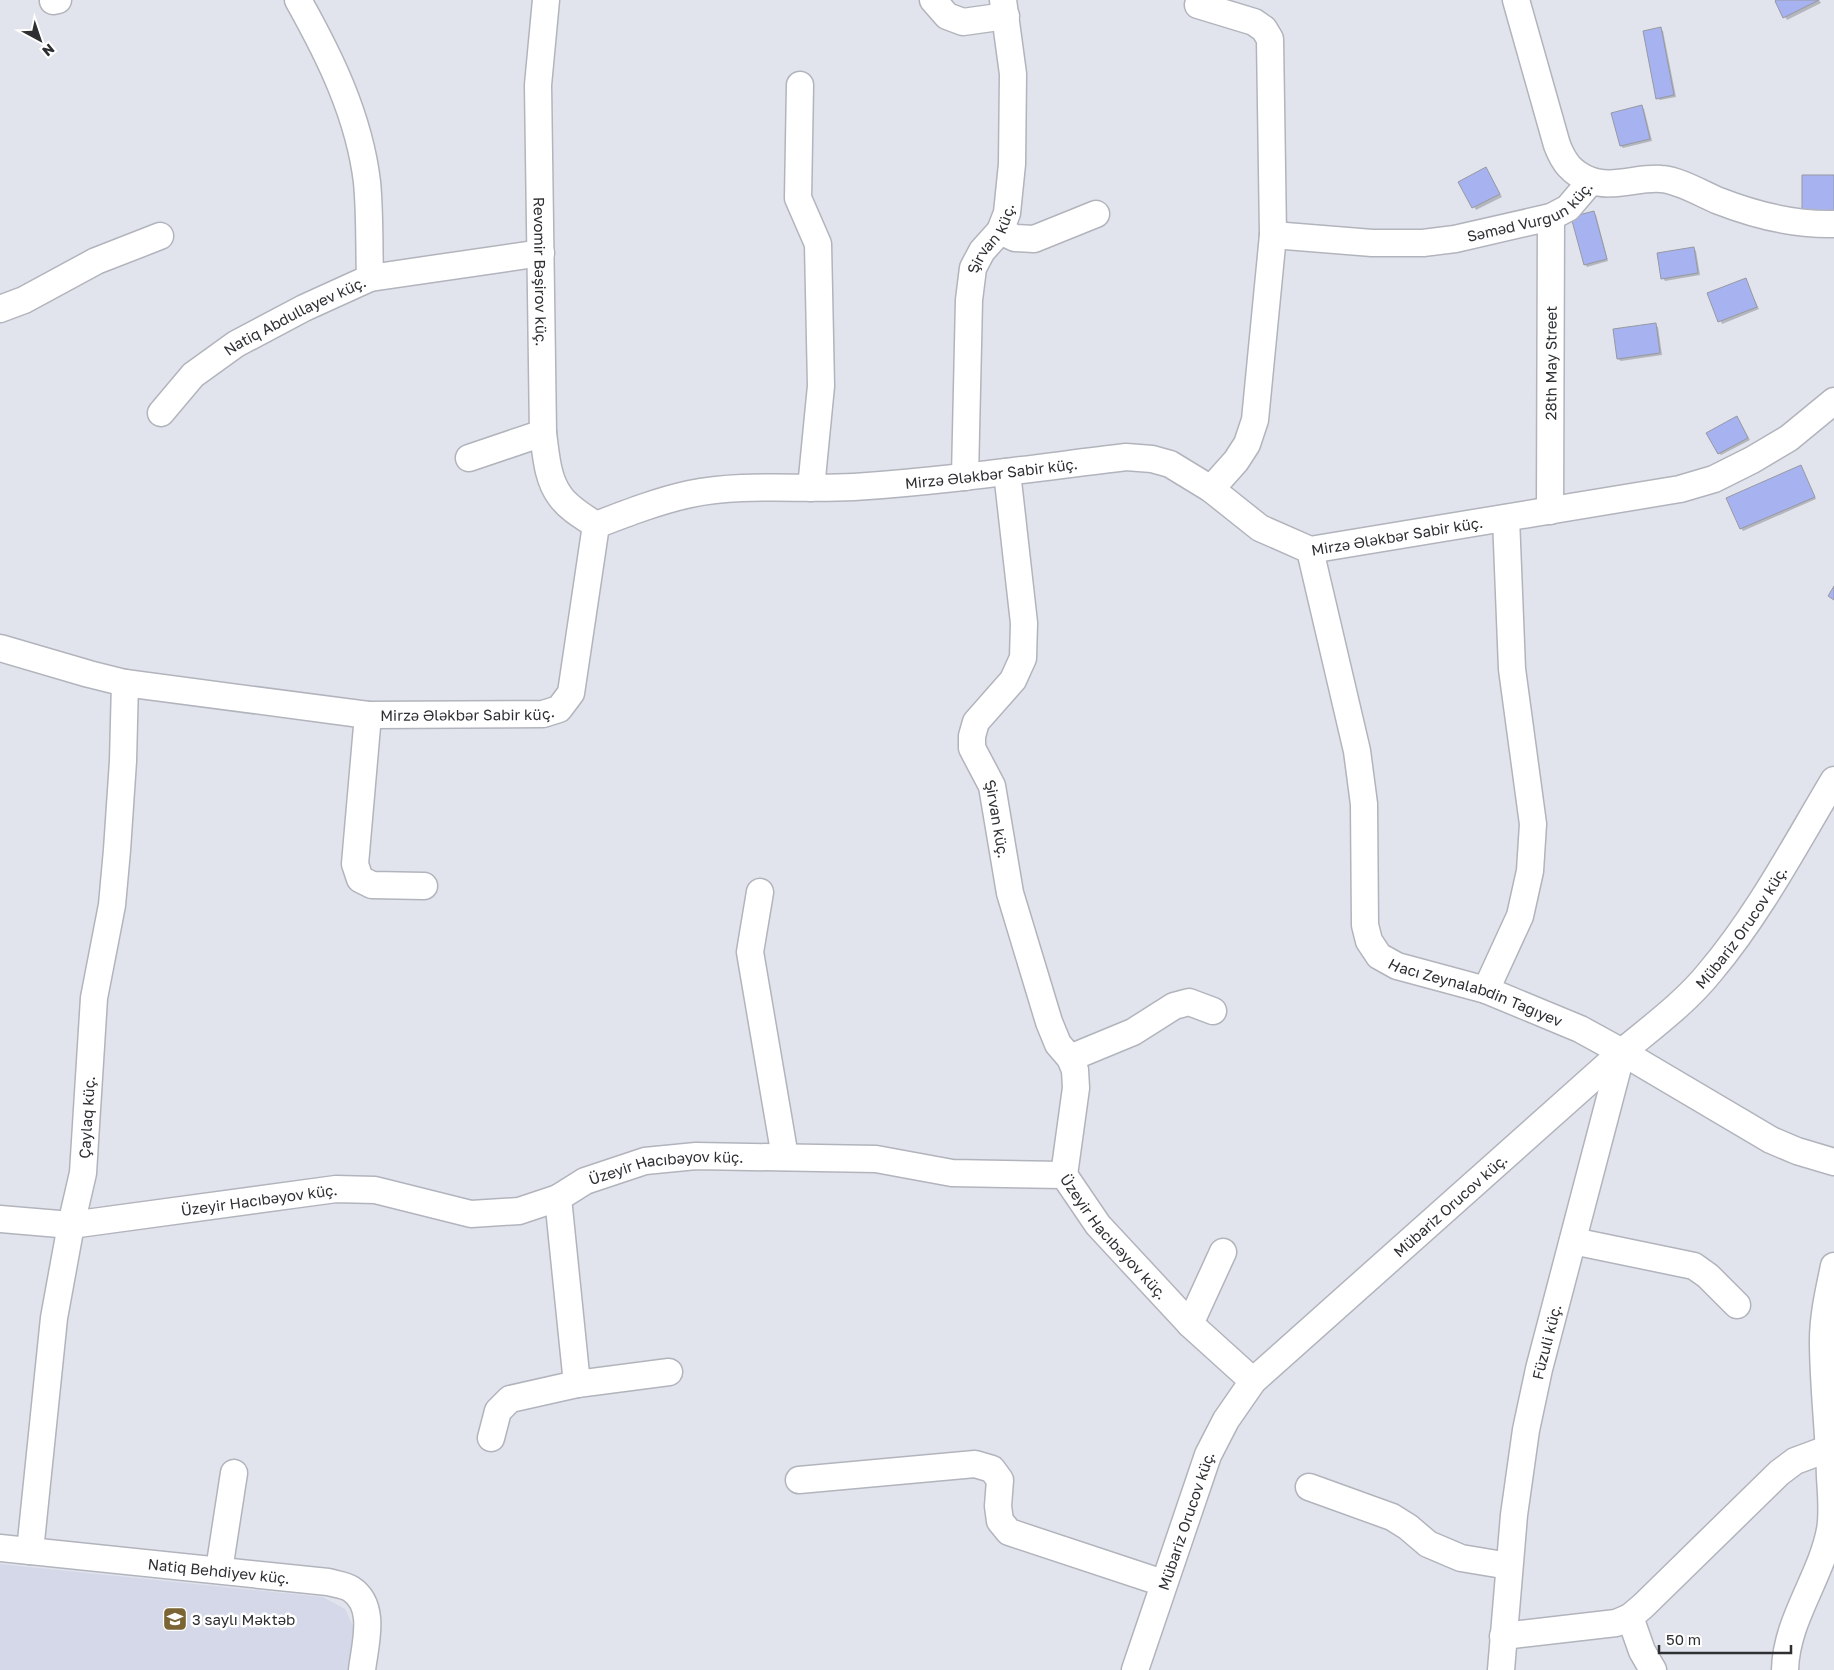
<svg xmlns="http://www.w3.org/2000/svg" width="1834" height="1670" viewBox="0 0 1834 1670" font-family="'Golos Text',sans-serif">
<rect width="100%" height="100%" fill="#e2e4ed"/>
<!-- built -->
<path fill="#d4d8e8" d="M0,1564L323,1597L345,1609L354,1628L349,1670H0Z"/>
<!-- shadow -->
<path fill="#0003" d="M1779,0H1819L1821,3L1787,20L1776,1Z
M1661,29L1663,31L1676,97L1660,100L1657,98Z
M1642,107L1644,109L1652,141L1623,148L1621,146L1613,114Z
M1486,169L1502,197L1476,210L1460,182Z
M1594,213L1596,215L1608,261L1587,267L1585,264Z
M1694,249L1696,251L1700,275L1665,281L1663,278Z
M1745,279L1759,309L1722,324L1708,294Z
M1655,325L1658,327L1662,355L1621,361L1618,359Z
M1739,420L1750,440L1721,455L1719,453Z
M1801,467L1816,499L1743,531L1741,528Z"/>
<!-- building -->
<path fill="#a7b3f1" stroke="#9799a1" d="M1776,0H1819L1783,18L1775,1Z
M1661,27L1674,95L1656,99L1643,31Z
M1642,105L1650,139L1620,146L1611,113Z
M1486,167L1500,194L1472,208L1458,182Z
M1802,175H1834V212L1802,211Z
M1594,211L1607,259L1584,265L1571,217Z
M1694,247L1698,273L1661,279L1657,253Z
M1746,278L1757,307L1718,322L1707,293Z
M1656,323L1660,353L1617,359L1613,329Z
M1737,416L1748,438L1718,454L1706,433Z
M1801,465L1815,497L1740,529L1726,498Z
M1834,586V600L1828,596Z"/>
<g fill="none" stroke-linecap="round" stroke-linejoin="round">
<defs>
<g id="minor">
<path id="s1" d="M546,0L538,85L543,433C546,454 547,479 560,496C569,509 584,517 596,525"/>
<path d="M933,0L947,16L963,22L1006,16"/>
<path d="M1516,0L1557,145C1564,163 1571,172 1589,180C1611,189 1638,177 1661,179C1679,180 1702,194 1719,201C1755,215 1795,225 1834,224"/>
<path d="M53,1L58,0"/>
<path d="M1198,5L1254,22L1264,29L1270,39L1273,235L1255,420L1247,444L1236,461L1211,489"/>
<path d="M800,85L798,198L818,244L821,386L811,488"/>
<path d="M1000,231L1015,238L1034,239L1096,214"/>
<path id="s2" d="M1273,235L1372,243H1423L1455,239L1551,217L1568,208L1591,181"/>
<path d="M370,278L541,253"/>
<path d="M0,309L24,300L96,261L160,236"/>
<path id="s3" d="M161,413L193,375L236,344L304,308L370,278C369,246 370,213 367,182C359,116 330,57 298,0"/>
<path d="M469,458L543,433"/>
<path id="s4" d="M1007,472L1024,623L1023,658L1013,680L976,722L972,736V748L992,786L1010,893L1049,1022L1058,1044L1070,1058L1075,1070L1076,1088L1064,1175"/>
<path id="s5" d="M965,477L969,300L973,268L982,251L1000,231L1007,213L1012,164L1013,74L1003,0"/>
<path id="s6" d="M1550,511L1551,217"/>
<path id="s7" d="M1310,550L1357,751L1364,804L1365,925L1369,941L1379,956L1397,966L1486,990L1580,1029L1622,1052L1771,1140L1797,1151L1834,1162"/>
<path id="s8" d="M0,648L89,674L125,683L368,715L543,714L559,709L571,693L596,525C627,513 658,501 690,494C743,483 800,490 854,487C945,481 1035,468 1126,457L1152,459L1170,464L1211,489L1260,528L1310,550L1680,489L1714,479L1752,460L1789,438L1834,401"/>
<path d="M368,715L355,864L360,879L372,885L424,886"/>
<path d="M760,892L750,952L785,1157"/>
<path d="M1486,990L1520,916L1530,871L1533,824L1512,669L1506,518"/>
<path d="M1070,1058L1133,1032L1174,1006L1189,1002L1213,1011"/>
<path d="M558,1198L577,1384"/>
<path id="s9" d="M0,1219L71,1225L336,1189L375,1190L471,1214L519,1211L558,1198L585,1181L645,1161L696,1156L876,1159L952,1173L1064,1175L1098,1225L1190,1324L1253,1381"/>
<path d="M1573,1241L1694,1266L1708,1276L1737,1305"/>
<path d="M1190,1324L1223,1252"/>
<path d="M491,1438L498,1411L510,1399L577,1384L669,1372"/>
<path d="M799,1480L975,1464L992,1469L1000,1480L998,1506L1000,1521L1009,1532L1163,1583"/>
<path d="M1309,1487L1392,1517L1408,1527L1428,1544L1461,1558L1509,1566"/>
<path id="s10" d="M0,1548L328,1582C335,1584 345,1585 351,1589C377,1606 365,1644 362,1670"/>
<path id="s11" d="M30,1551L54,1318L71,1225L83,1173L94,998L112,905L117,850L123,761L125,683"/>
<path d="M219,1570L234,1473"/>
<path d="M1630,1617L1642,1651L1653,1670"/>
<path d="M1503,1636L1616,1623L1630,1617L1643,1606L1779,1473L1795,1461L1830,1448"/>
<path id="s12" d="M1135,1670L1208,1455L1226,1420L1253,1381L1622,1052C1652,1027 1685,1003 1710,972C1759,914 1795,845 1834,780"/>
<path id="s13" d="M1501,1670L1514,1515L1526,1430L1539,1369L1622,1052"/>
<path d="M1785,1670C1786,1620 1821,1578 1830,1530C1833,1513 1831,1494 1830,1477C1829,1432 1823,1386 1823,1341C1823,1315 1829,1290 1834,1266"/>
</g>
</defs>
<!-- minor casing -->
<use href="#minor" stroke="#b2b4bd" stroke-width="29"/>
<!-- minor -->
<use href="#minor" stroke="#fff" stroke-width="26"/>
</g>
<!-- icons -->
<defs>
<symbol id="school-square" viewBox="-11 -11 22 22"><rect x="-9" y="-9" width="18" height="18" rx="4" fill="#7b6534" stroke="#fff"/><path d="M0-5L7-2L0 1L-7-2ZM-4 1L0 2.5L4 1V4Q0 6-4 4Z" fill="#fff"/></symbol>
</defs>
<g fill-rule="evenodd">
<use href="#school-square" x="161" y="1605" width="28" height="28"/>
</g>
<g text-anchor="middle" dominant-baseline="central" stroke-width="5" stroke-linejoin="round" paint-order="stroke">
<!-- street labels -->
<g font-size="15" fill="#2e2f32" stroke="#fff">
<text stroke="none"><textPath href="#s2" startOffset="264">Səməd Vurğun küç.</textPath></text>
<text stroke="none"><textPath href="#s5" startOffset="244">Şirvan küç.</textPath></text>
<text stroke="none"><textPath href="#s1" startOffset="272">Revomir Bəşirov küç.</textPath></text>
<text stroke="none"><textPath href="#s3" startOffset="168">Natiq Abdullayev küç.</textPath></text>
<text stroke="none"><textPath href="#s6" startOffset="148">28th May Street</textPath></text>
<text stroke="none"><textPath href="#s8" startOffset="1158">Mirzə Ələkbər Sabir küç.</textPath></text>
<text stroke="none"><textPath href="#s8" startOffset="1592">Mirzə Ələkbər Sabir küç.</textPath></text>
<text stroke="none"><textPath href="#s8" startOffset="474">Mirzə Ələkbər Sabir küç.</textPath></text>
<text stroke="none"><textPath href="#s4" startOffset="370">Şirvan küç.</textPath></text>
<text stroke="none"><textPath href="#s12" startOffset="982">Mübariz Orucov küç.</textPath></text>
<text stroke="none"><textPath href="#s7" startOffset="519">Hacı Zeynalabdin Tağıyev</textPath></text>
<text stroke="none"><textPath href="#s11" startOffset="438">Çaylaq küç.</textPath></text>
<text stroke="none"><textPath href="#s9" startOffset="681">Üzeyir Hacıbəyov küç.</textPath></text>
<text stroke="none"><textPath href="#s9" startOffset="261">Üzeyir Hacıbəyov küç.</textPath></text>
<text stroke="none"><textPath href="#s12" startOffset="578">Mübariz Orucov küç.</textPath></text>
<text stroke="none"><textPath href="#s9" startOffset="1161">Üzeyir Hacıbəyov küç.</textPath></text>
<text stroke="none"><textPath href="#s13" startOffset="332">Füzuli küç.</textPath></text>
<text stroke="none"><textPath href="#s12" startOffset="158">Mübariz Orucov küç.</textPath></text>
<text stroke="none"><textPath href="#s10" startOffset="220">Natiq Behdiyev küç.</textPath></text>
</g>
<!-- poi labels -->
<g font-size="15" fill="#2e2f32" stroke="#fff" text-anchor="start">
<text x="192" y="1619">3 saylı Məktəb</text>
</g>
</g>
<!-- north arrow -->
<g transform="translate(40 40) rotate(140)" stroke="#ffffff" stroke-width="4" paint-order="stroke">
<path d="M0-4L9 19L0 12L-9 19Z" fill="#2e2f32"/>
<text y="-8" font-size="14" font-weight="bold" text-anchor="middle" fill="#2e2f32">N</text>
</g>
<!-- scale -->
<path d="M1659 1645v8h132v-8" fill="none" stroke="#2e2f32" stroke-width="2.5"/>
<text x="1666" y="1645" font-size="15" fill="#2e2f32" stroke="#ffffff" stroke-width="4" paint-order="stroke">50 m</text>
</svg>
